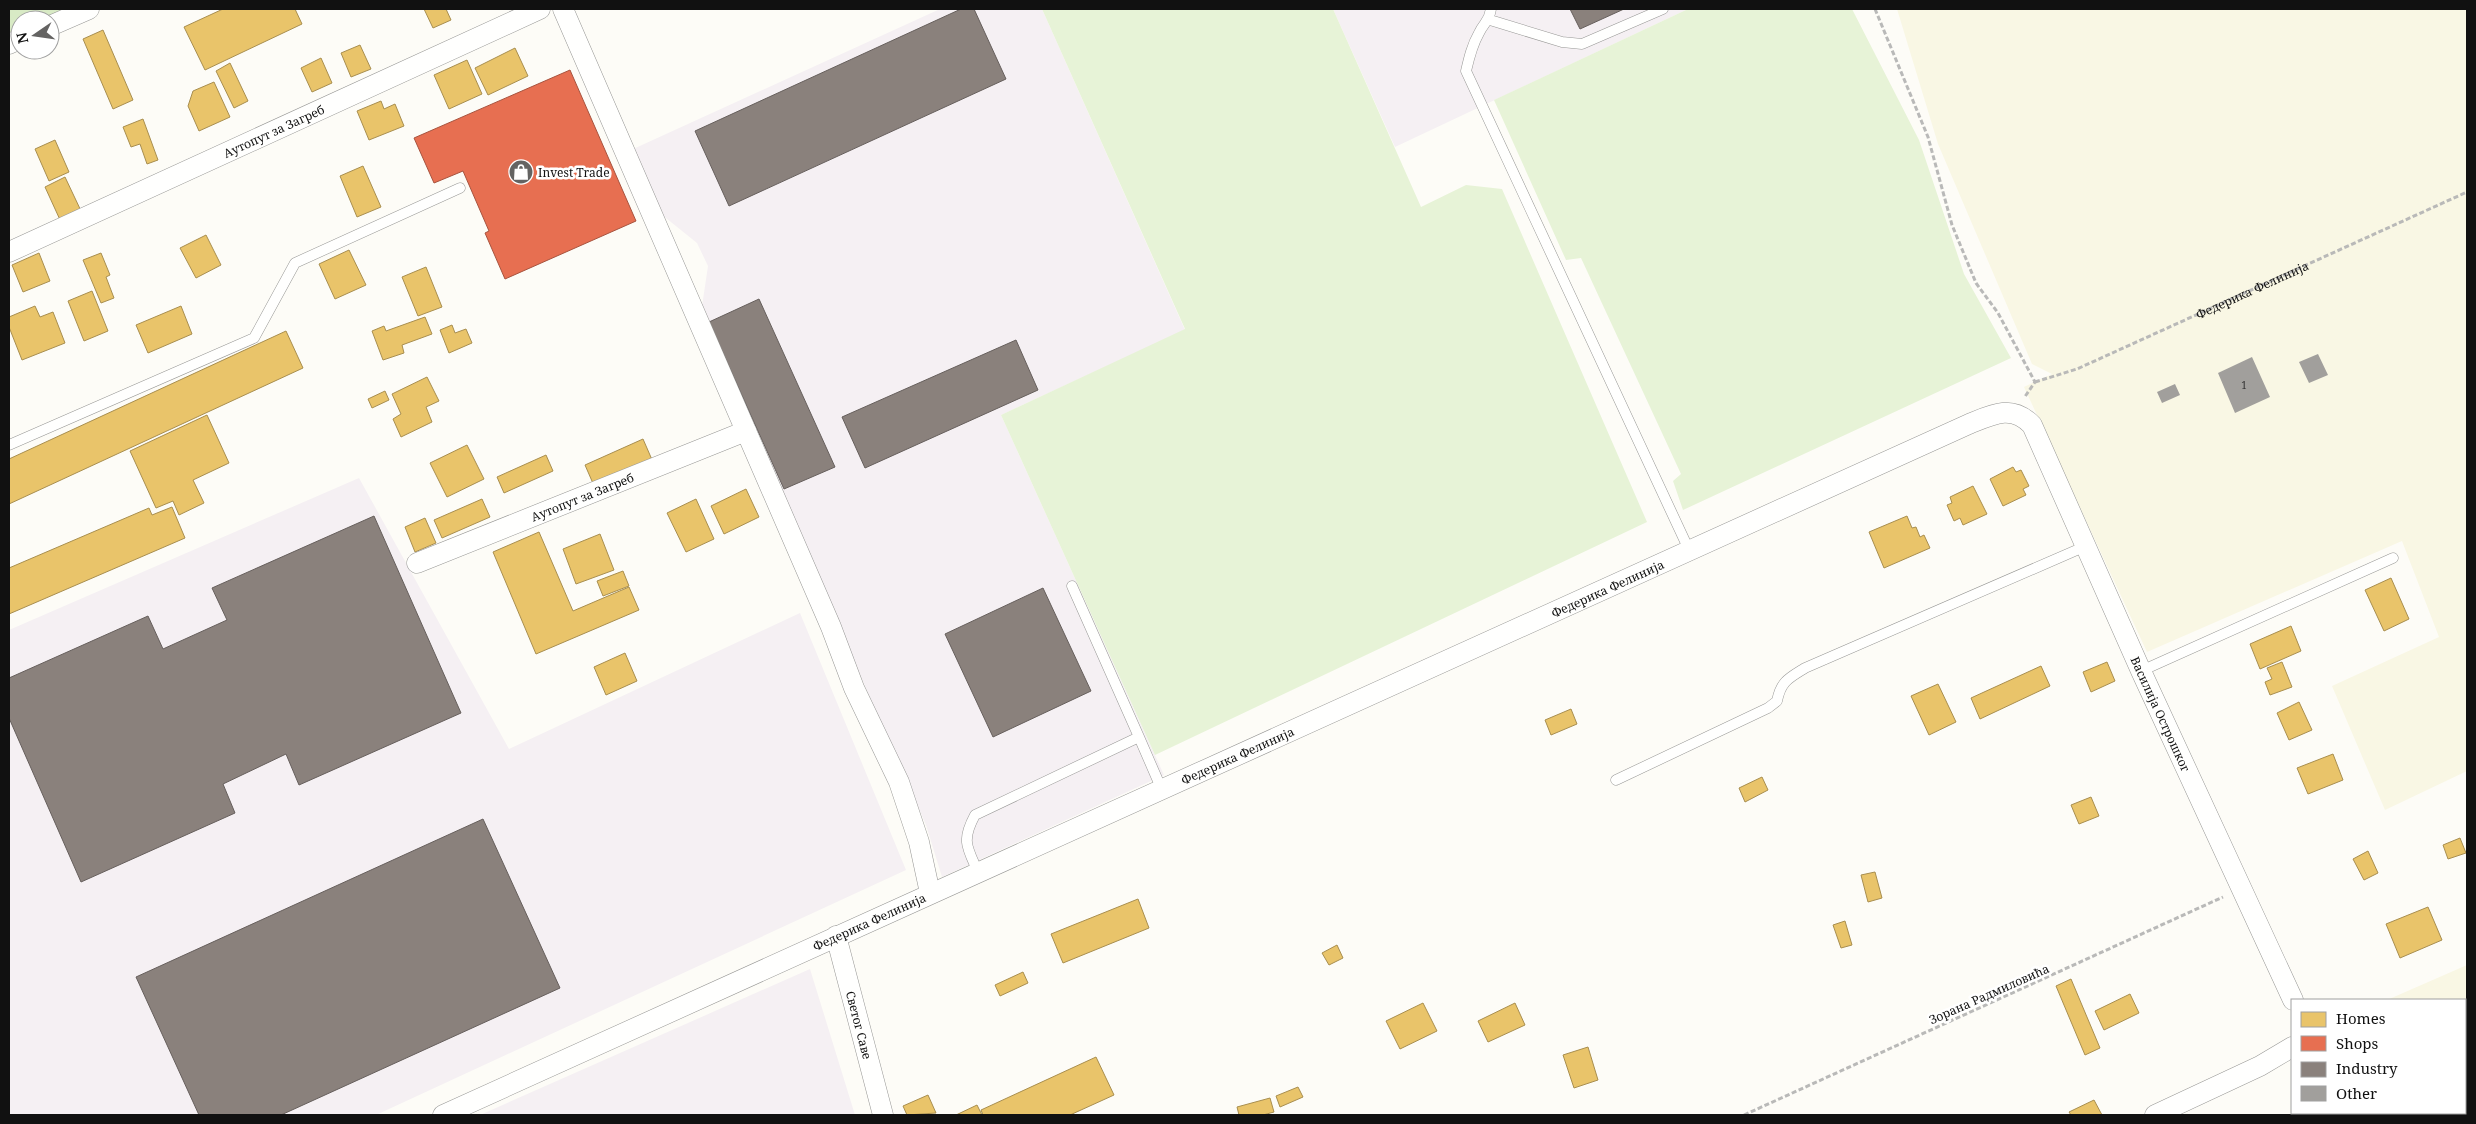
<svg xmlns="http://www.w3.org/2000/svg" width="2476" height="1124" viewBox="0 0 2476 1124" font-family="'Noto Serif',serif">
<rect width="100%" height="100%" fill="#fdfcf7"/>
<!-- industrial -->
<path fill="#f5f0f3" d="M940,9H1042L1185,330L1001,415L1164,775L942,877L926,825L701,313L708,266L697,243L656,210L631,150Z
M1333,9H1688L1395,147Z
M359,478L509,749L800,613L906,870L376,1115H9V630Z
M810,969L855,1115H480Z"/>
<!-- farmland -->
<path fill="#f9f7e4" d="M1897,9H2467V771L2385,810L2332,686L2439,637L2402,541L2147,652L2024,387L2052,374L2032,364L1938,144Z
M2467,965V1115H2359L2358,1113H2465V1000H2387Z"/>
<!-- green -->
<path fill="#e7f3d7" d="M1042,9H1333L1421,207L1466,185L1502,189L1647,522L1155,755L1001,415L1185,329Z
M1688,9H1852L1919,140L1964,274L2011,358L1683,510L1673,481L1681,474L1581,258L1566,260L1494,100Z"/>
<!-- forest -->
<path fill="#d8eac5" d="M9,9H80L50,20H20V36L9,41Z"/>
<!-- homes -->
<path fill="#e9c46a" stroke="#a88e4f" d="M223,9H295L302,24L205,70L184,27Z
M424,9H446L451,20L433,28Z
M103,30L133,100L113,109L83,39Z
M360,45L371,69L351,77L341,53Z
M515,48L528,76L488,95L475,68Z
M321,58L332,83L312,92L301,68Z
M467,60L482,94L449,109L434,75Z
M230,63L248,101L234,108L216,71Z
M214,82L230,117L199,131L188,106L193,91Z
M381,101L384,109L395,104L404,126L369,140L357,111Z
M143,119L158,160L147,164L140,144L131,147L123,127Z
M55,140L69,172L49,181L35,149Z
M363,166L381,207L357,217L340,176Z
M65,177L82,213L61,222L45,187Z
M206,235L221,265L196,278L180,248Z
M349,250L366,285L335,299L319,264Z
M39,253L50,281L23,292L12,265Z
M101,253L110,275L106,277L114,298L101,303L83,260Z
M426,267L442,307L418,316L402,277Z
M92,291L108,331L84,341L68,301Z
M35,306L40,317L53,312L65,343L22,360L9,327V317Z
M181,306L192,334L148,353L136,325Z
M425,317L432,334L402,345L404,353L383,360L372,331L384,326L386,331Z
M452,325L455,333L466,329L472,343L449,353L440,330Z
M286,331L303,368L9,504V459Z
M427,377L439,401L426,407L432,422L401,437L393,419L401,414L392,394Z
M385,391L389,400L372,408L368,399Z
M207,415L229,463L193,480L204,503L179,515L173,501L156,508L130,451Z
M643,439L653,462L595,488L585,465Z
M467,445L484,479L447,497L430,463Z
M546,455L553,471L504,493L497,477Z
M2013,467L2016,472L2021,470L2029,486L2023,489L2026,495L2003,506L1990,479Z
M1973,486L1987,514L1963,525L1960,518L1954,521L1947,505L1952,503L1950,497Z
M746,489L759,517L724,534L711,506Z
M482,499L490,517L442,538L434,520Z
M696,499L714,539L686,552L667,513Z
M172,507L185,538L9,614V568L149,508L152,515Z
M1907,516L1912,528L1916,527L1920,537L1924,535L1930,548L1884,568L1869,532Z
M425,518L436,543L415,552L405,527Z
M539,532L573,611L629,587L639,610L536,654L493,552Z
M600,534L614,570L576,584L563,549Z
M623,571L629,586L603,596L597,581Z
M2391,578L2409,619L2384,631L2365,590Z
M2291,626L2301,651L2260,669L2250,644Z
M625,653L637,681L606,695L594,667Z
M2107,662L2115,681L2091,692L2083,672Z
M2282,662L2292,687L2270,695L2265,682L2272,679L2267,668Z
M2041,666L2050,686L1980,719L1971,698Z
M1938,684L1956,722L1929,735L1911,696Z
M2299,702L2312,730L2289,740L2277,713Z
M1571,709L1577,724L1551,735L1545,720Z
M2333,754L2343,780L2308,794L2297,768Z
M1762,777L1768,790L1745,802L1739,788Z
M2091,797L2099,816L2079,824L2071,805Z
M2460,838L2466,853L2448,859L2443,845Z
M2368,851L2378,873L2364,880L2353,859Z
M1875,872L1882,898L1868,902L1861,875Z
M1138,899L1149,928L1063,963L1051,934Z
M2428,907L2442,940L2400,958L2386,924Z
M1845,921L1852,945L1841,948L1833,925Z
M1337,945L1343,958L1329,965L1322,953Z
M1023,972L1028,983L1000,996L995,985Z
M2071,979L2100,1048L2085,1055L2056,986Z
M2130,994L2139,1013L2104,1030L2095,1011Z
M1423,1003L1437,1031L1400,1049L1386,1021Z
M1515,1003L1525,1025L1488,1042L1478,1021Z
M1588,1047L1598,1080L1574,1088L1563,1055Z
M1096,1057L1114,1095L1070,1115H983L981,1110Z
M1298,1087L1303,1097L1280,1107L1276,1096Z
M928,1095L936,1113L907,1115L903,1106Z
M1270,1098L1274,1112L1263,1115H1239L1237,1107Z
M2094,1100L2102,1115H2071L2069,1112Z
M977,1105L982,1115H956Z"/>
<!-- shops -->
<path fill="#e76f51" stroke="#a7533e" d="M570,70L636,221L505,279L485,233L489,231L463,171L434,183L414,138Z"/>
<!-- industry -->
<path fill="#8a817c" stroke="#665f5c" d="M961,9H974L1006,79L729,206L695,131Z
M1570,9H1624L1580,29Z
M759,299L835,467L784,489L709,322Z
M1016,340L1038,390L865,468L842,417Z
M374,516L461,713L299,785L286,754L223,784L235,813L81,882L9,718V678L148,616L163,649L227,620L212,588Z
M1043,588L1091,691L993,737L945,634Z
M483,819L560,988L281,1115H199L136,977Z"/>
<!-- building -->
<path fill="#a19f9c" d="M2318,354L2328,375L2309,383L2299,362Z
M2252,357L2270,397L2235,413L2218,373Z
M2175,384L2180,395L2162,403L2157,392Z"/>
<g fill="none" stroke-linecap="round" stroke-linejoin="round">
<defs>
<path id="service" d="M1491,9C1489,22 1484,22 1479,33C1472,45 1469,58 1466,71L1690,552
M1490,20L1562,42L1582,44L1663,9
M9,445L254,338L295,263L460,188
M1072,586L1139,737
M2141,671L2393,558
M1616,780L1768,708L1777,701C1781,681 1789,678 1805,668L2086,546
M978,872C967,847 961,841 975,815L1139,737L1162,790"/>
<g id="minor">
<path d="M563,9L831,627L854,688L899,782L919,842L930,893"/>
<path d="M50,26L89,9"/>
<path d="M9,44L20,39"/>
<path id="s2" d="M9,252L540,9"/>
<path id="s3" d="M417,563L746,431"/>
<path id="s4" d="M836,936L883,1115"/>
<path d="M2345,1113L2346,1115"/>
<path id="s5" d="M443,1115C951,883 1461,656 1969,424C1993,414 2012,404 2032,425L2141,671L2293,1000"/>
<path d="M2155,1115L2260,1066L2292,1047"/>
</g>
</defs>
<!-- service casing -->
<use href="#service" stroke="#979795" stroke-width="11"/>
<!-- minor casing -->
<use href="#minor" stroke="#979795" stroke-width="21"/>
<!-- path -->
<g stroke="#b9b9b8" stroke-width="3" stroke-dasharray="5 2.5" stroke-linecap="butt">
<path d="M1875,9L1928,137L1952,225L1976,283L1998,313L2035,382L2024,398"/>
<path id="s1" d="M2035,382L2077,369L2467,192"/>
<path d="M1744,1115L2223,897"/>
</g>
<!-- service -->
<use href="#service" stroke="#fffffe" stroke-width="10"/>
<!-- minor -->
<use href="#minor" stroke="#fffffe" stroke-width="20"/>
</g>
<!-- icons -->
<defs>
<symbol id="shop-disc" viewBox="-11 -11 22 22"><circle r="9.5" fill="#646362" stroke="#fff"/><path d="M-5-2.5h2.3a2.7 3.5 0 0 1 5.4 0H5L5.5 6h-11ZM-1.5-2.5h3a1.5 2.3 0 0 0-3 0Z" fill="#fff"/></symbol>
</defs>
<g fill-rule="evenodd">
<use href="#shop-disc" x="507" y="158" width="28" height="28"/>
</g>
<g text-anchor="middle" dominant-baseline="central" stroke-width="5" stroke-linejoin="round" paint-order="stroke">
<!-- number labels -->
<g font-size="10" fill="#353434">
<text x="2244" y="385">1</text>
</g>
<!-- street labels -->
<g font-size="12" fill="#111" stroke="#fff">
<text stroke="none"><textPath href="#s2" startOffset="291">Аутопут за Загреб</textPath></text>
<text stroke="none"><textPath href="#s1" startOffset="236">Федерика Фелинија</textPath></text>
<text stroke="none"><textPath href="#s3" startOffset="178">Аутопут за Загреб</textPath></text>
<text stroke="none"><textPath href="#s5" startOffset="1278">Федерика Фелинија</textPath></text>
<text stroke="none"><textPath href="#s5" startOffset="2060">Василија Острошког</textPath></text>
<text stroke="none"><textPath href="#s5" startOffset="872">Федерика Фелинија</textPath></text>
<text stroke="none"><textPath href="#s5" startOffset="468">Федерика Фелинија</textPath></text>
<text transform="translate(1989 994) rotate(-24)">Зорана Радмиловића</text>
<text stroke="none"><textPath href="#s4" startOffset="92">Светог Саве</textPath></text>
</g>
<!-- poi labels -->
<g font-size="12" fill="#111" stroke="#fff" text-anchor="start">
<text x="538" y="172">Invest Trade</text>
</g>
</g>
<!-- border -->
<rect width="2476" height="1124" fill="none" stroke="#111111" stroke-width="20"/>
<!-- legend -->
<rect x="2291" y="999" width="175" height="115" fill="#ffffff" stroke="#a0a0a0"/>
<rect x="2301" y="1012" width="25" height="15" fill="#e9c46a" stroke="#a0a0a0"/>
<text x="2336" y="1024" font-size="15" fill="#111111">Homes</text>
<rect x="2301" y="1036" width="25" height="15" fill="#e76f51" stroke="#a0a0a0"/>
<text x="2336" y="1049" font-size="15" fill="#111111">Shops</text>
<rect x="2301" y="1062" width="25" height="15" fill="#8a817c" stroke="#a0a0a0"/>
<text x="2336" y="1074" font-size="15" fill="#111111">Industry</text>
<rect x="2301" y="1086" width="25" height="15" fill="#a19f9c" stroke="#a0a0a0"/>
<text x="2336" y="1099" font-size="15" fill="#111111">Other</text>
<!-- north arrow -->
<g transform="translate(35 35) rotate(257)"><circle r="24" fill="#ffffff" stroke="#a0a0a0"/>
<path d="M0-4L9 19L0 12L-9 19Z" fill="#646362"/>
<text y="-8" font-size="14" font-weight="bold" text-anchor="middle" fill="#111111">N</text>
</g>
</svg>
